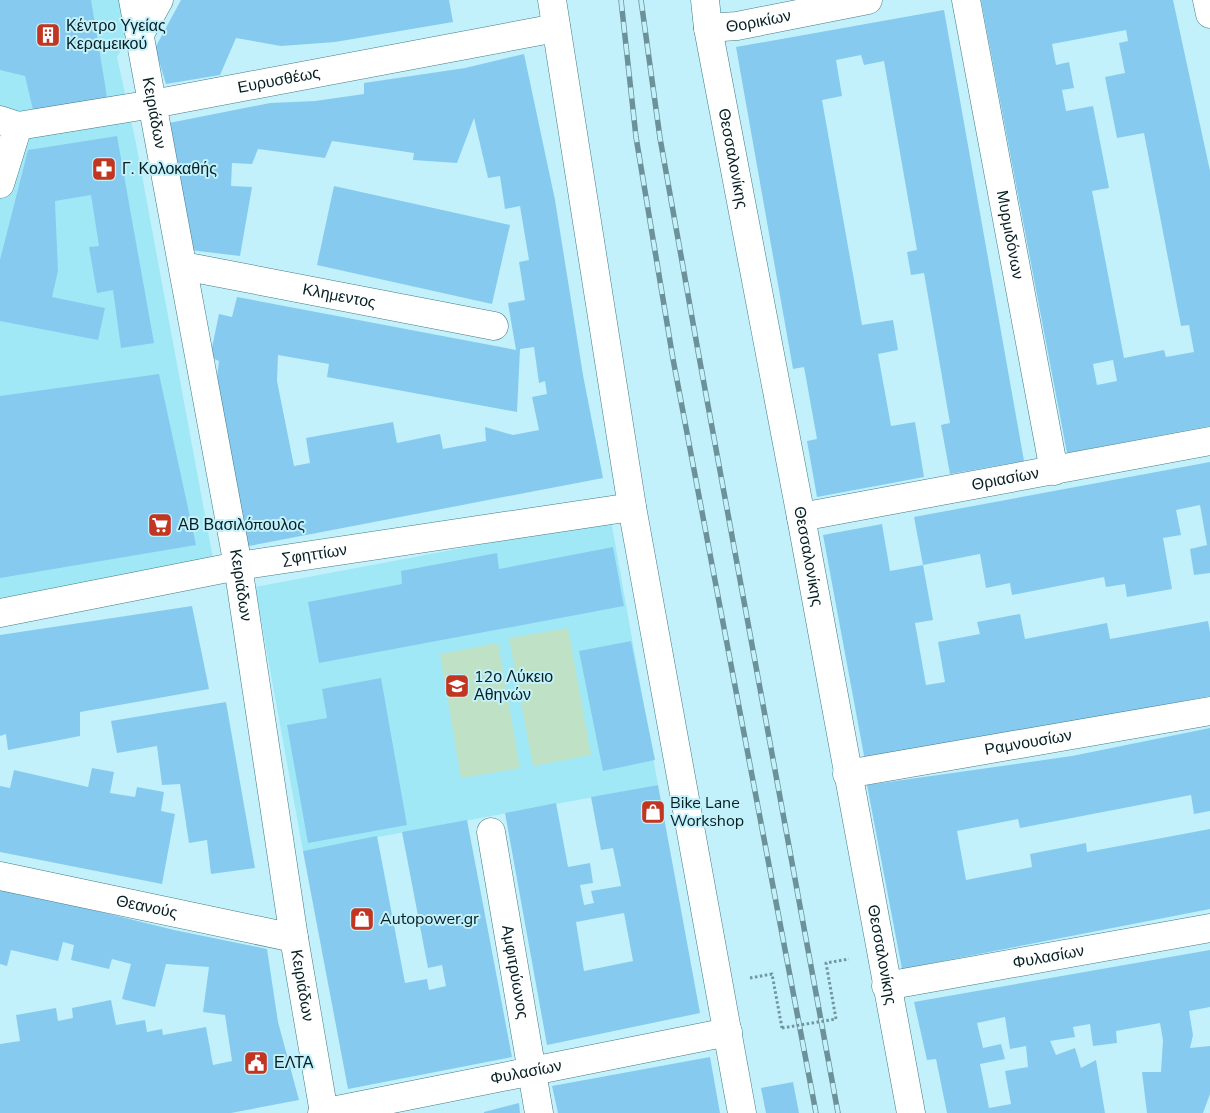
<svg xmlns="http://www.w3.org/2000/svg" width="1210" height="1113" viewBox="0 0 1210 1113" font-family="'Nunito Sans',sans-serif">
<rect width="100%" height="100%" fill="#c2f1fb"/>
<!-- built -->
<path fill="#a1e8f6" d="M0,0H150L117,57L136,143L215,569L0,605Z
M611,520L658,785L303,851L255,587Z"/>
<!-- green -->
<path fill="#bfe2c6" d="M568,628L591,755L533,766L509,638Z
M498,643L520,768L461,778L440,654Z"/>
<!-- building -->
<path fill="#86cbef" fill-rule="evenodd" d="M0,0H91L107,97L34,114L25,76L0,70Z
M181,0H449L453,22L335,42L281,46L236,38L220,75L166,84L155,48Z
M981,0H1173L1210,171V426L1067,453ZM1126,30L1128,41L1119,43L1125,73L1105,77L1117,138L1144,133L1181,326L1189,325L1194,352L1166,357L1164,350L1124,358L1092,191L1109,188L1093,106L1066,111L1062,90L1074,88L1069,62L1056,65L1052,44ZM1113,360L1117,381L1097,385L1093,364Z
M944,10L1024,461L950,474L941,425L950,423L924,273L911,275L907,252L917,250L884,61L864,65L861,55L836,60L842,96L822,100L862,325L893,320L898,350L878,354L891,426L915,422L924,477L817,497L807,441L817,439L804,367L793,369L736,47Z
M524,54L555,200L583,375L603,478L244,547L215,394L219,361L210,357L219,314L232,317L237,297L516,350L508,303L525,300L519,262L529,260L520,206L505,209L500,176L488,178L474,118L457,163L413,160L414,153L332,141L325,158L258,149L252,164L232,163L231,186L252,187L240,256L190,250L169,123L270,103L315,101L364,94V83L465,68ZM534,347L539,383L545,381L547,394L532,397L539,430L513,435L485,427L486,441L443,449L440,434L397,443L393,422L306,438L310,463L294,466L277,381L278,355L329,364L327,377L517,412L520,349Z
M117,136L154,343L121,348L113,290L97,293L89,247L99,246L91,195L55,201L58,271L52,297L105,308L98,340L0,321V260L28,150Z
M334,186L510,225L492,304L317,265Z
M159,374L196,545L0,578V396Z
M1210,462V573L1194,575L1190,549L1207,545L1200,505L1176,510L1181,535L1163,538L1172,589L1127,597L1125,584L1106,587L1104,577L1012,595L1010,583L986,588L980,554L923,565L914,517Z
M882,524L890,571L923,565L933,620L915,623L926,685L945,682L938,642L980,634L977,622L1020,614L1025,639L1107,623L1110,639L1208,621L1210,632V696L865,761L823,535Z
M613,547L624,606L319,663L308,602L402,584L401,571L497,553L499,569Z
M192,606L209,689L80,712V736L8,750L6,734L0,736V635Z
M631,641L655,760L603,771L579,651Z
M381,678L407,825L308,843L287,725L327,718L322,689Z
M226,702L255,868L211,874L207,840L189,843L180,784L162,785L157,746L117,753L111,721Z
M1210,728V811L1194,814L1191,795L1020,828L1018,819L957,831L966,880L1032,867L1030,854L1086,843L1087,852L1210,829V909L902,969L867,785L1072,756Z
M92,768L114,772L110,793L135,797L137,787L164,792L161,811L175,814L162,884L0,852V786L10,788L14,770L88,787Z
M658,785L700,1013L547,1045L505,813L556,803L568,867L590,863L593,883L580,885L584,905L594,903L591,891L621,886L613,848L601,850L591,797ZM624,913L633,961L584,971L576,922Z
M467,820L512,1057L348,1089L303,851L377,836L405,983L427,979L429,990L446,986L442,965L428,968L402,832Z
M0,887L174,930L267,949L278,1022L299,1100L231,1113H0V1044L20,1041L16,1015L56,1008L58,1021L73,1018L72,1008L111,1000L116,1025L145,1020L147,1032L162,1029L163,1035L206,1027L213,1065L232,1061L225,1015L203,1012L209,967L166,964L155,1007L122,999L131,964L112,959L109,969L71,960L74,945L63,942L58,961L11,950L7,966L0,964Z
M1210,950V1007L1189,1011L1193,1035L1190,1048L1210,1046V1094L1203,1113H1147L1142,1072H1161L1163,1040L1160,1023L1116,1031L1117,1043L1093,1046L1090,1024L1073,1027L1075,1037L1050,1041L1056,1055L1075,1048L1081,1068L1096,1060L1105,1113H947L936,1059L927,1060L914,1002ZM1005,1017L1010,1049L1026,1046L1028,1067L1005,1071L1011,1104L989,1108L980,1064L1005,1059L1001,1044L983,1048L977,1023Z
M710,1057L720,1113H558L552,1086Z
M793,1082L799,1113H766L761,1088Z
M519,1103L520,1113H484V1112Z"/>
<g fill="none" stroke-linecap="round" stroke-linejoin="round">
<defs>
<g id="street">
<path d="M552,0L632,507L742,1113"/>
<path id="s1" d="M966,0L1054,471"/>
<path id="s2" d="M708,28L737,26L868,0"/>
<path d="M140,34L159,0"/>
<path id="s3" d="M153,104L556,28"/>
<path d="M0,120L18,126"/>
<path id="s4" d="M183,266L494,326"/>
<path id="s5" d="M801,517L1210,441"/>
<path id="s6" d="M0,613L238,566L632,507"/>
<path id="s7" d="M847,774L1210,711"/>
<path id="s8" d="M491,832L539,1113"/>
<path id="s9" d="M0,876L294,938"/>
<path id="s10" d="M886,986L1210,928"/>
<path id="s11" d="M322,1113L728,1032"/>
</g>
<g id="secondary">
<path id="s12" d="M133,0L238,566L294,938L324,1113"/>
<path id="s13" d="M705,0L708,28L801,517L911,1113"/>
<path d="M1207,0L1210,14"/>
<path d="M0,184L18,126L153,104"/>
</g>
</defs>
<!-- street casing -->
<use href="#street" stroke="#417b86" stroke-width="29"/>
<!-- secondary casing -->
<use href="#secondary" stroke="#417b86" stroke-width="29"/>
<!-- path -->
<path stroke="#70959d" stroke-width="3" stroke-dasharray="2.5 2.5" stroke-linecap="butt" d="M750,978L772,974L782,1028
M836,1019L826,963L849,959"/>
<!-- street -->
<use href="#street" stroke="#fff" stroke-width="28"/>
<!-- secondary -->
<use href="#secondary" stroke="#fff" stroke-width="28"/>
<defs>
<path id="rail" d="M621,0L636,137L673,359L816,1113
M641,0L660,138L698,351L838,1113"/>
</defs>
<!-- rail casing -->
<use href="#rail" stroke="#6c9199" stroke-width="5.5"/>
<!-- rail -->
<use href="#rail" stroke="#c2f1fb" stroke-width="4" stroke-dasharray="11" stroke-linecap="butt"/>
<!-- path-bridge -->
<path stroke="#70959d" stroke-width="3" stroke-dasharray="2.5 2.5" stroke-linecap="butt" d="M782,1028L836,1019"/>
</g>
<!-- icons -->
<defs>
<symbol id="building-square" viewBox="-11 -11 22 22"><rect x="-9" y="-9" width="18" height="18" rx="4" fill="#c13521" stroke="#c2f1fb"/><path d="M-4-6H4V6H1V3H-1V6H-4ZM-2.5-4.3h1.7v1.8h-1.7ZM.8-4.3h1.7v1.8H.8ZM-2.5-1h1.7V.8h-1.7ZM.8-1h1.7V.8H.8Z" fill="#fff"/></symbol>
<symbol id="pharmacy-square" viewBox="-11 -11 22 22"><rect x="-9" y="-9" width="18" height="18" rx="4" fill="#c13521" stroke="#c2f1fb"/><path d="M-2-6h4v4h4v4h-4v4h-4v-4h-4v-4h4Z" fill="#fff"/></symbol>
<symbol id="supermarket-square" viewBox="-11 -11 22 22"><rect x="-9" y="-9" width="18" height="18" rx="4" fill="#c13521" stroke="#c2f1fb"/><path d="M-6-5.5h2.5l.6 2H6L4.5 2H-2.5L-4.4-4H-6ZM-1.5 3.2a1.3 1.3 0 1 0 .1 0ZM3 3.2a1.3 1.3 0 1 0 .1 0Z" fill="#fff"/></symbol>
<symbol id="school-square" viewBox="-11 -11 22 22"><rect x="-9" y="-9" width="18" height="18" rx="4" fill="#c13521" stroke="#c2f1fb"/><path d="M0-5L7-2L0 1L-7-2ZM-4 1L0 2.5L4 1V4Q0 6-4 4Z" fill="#fff"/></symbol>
<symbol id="shop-square" viewBox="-11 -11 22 22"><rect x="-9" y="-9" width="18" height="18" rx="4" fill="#c13521" stroke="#c2f1fb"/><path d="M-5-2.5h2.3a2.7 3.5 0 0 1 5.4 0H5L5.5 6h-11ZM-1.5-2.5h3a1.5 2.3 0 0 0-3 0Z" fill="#fff"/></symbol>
<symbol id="civic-square" viewBox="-11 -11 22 22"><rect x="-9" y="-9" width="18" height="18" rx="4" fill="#c13521" stroke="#c2f1fb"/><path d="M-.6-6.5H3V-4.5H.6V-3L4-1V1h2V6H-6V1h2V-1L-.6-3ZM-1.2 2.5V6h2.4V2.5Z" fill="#fff"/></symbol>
</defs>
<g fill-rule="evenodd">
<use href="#building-square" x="34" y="21" width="28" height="28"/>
<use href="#pharmacy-square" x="90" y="155" width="28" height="28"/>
<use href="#supermarket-square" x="146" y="511" width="28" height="28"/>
<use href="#school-square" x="443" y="672" width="28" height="28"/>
<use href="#shop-square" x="639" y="798" width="28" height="28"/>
<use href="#shop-square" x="348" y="905" width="28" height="28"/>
<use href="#civic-square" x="242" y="1049" width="28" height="28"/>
</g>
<g text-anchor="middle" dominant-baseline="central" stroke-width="4" stroke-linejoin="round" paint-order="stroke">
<!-- street labels -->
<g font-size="16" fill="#061f23" stroke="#c2f1fb">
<text stroke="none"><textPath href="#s2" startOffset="51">Θορικίων</textPath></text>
<text stroke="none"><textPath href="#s3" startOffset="128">Ευρυσθέως</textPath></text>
<text stroke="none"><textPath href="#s12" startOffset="115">Κειριάδων</textPath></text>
<text stroke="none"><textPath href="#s13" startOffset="161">Θεσσαλονίκης</textPath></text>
<text stroke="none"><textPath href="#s1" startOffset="239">Μυρμιδόνων</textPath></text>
<text stroke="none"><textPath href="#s4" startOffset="159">Κλημεντος</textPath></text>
<text stroke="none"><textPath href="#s5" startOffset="208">Θριασίων</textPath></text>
<text stroke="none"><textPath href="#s6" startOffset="320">Σφηττίων</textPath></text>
<text stroke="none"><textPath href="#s13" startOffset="566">Θεσσαλονίκης</textPath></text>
<text stroke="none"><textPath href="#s12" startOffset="595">Κειριάδων</textPath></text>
<text stroke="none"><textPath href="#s7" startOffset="184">Ραμνουσίων</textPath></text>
<text stroke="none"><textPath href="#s9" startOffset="150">Θεανούς</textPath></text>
<text stroke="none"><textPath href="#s13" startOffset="971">Θεσσαλονίκης</textPath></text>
<text stroke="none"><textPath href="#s10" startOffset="165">Φυλασίων</textPath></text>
<text stroke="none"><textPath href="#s8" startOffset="142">Αμφιτρύωνος</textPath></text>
<text stroke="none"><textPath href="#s12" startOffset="1000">Κειριάδων</textPath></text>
<text stroke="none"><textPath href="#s11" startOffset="208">Φυλασίων</textPath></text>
</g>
<!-- poi labels -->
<g font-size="16" fill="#061f23" stroke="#c2f1fb" text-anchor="start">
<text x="66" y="26">Κέντρο Υγείας<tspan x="66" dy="18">Κεραμεικού</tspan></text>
<text x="122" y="169">Γ. Κολοκαθής</text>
<text x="178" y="525">ΑΒ Βασιλόπουλος</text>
<text x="474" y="677">12ο Λύκειο<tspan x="474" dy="18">Αθηνών</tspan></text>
<text x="670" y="803">Bike Lane<tspan x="670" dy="18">Workshop</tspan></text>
<text x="380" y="919">Autopower.gr</text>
<text x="274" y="1063">ΕΛΤΑ</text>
</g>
</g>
</svg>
